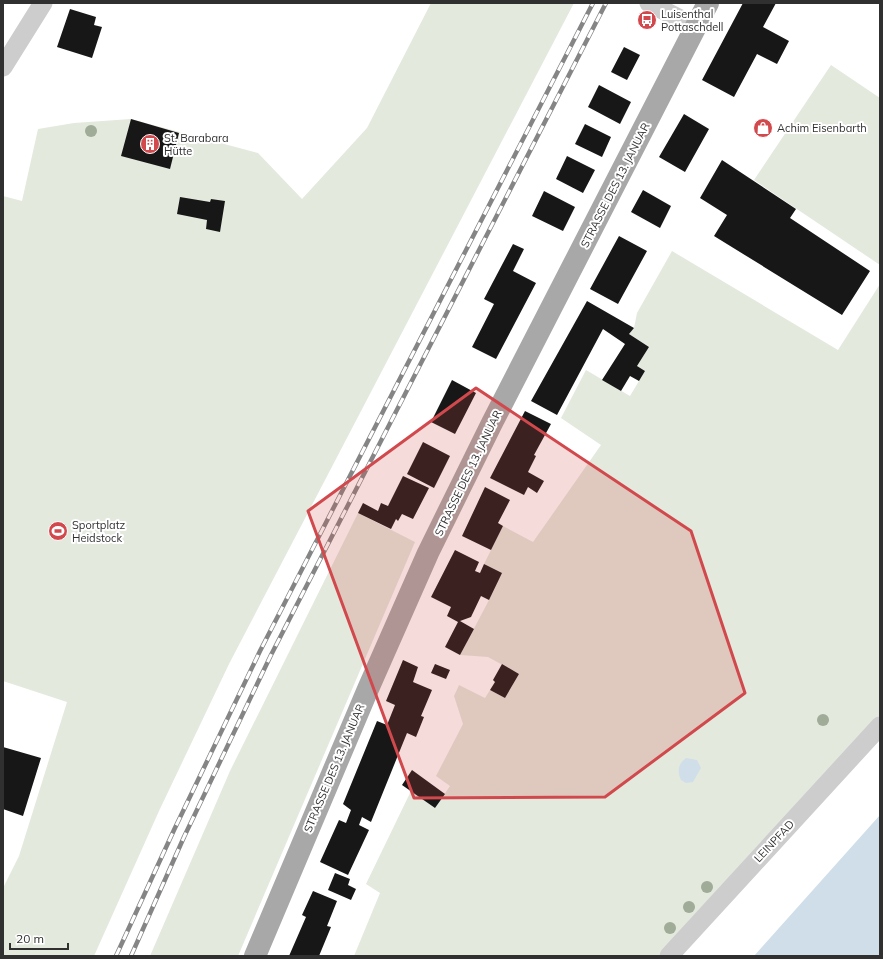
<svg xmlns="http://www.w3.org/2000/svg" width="883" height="959" viewBox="0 0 883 959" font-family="Mulish,sans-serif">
<rect width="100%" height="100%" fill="#fff"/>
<!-- green -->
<path fill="#e3e9dd" d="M431,3H574L229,664L159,811L94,956H3V888L19,856L67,702L3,681V196L22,201L38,129L74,123L131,119L258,153L302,199L367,128Z
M831,65L880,98V265L754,180Z
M672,251L838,350L880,284V718L661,956H354L380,893L366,884L411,791L435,808L450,786L436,776L463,724L454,696L459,685L485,698L490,690L505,698L519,674L488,657L460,655L489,600L484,564L503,526L533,542L601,445L561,418L586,370L630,396L645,371L637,366L649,347L629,334L634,328L637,313Z
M358,513L415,542L238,956H150L230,771Z"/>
<!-- water -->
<path fill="#cfdee9" d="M686,758L697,760L701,768L693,782L686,783L681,780C677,771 678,764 686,758Z
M880,815V956H754Z"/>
<!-- building -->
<path fill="#171717" d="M743,3H776L763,27L789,41L777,64L757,54L734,97L702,80Z
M70,9L96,17L94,25L102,27L92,58L57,47Z
M624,47L640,55L627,80L611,72Z
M599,85L631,102L620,124L588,107Z
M684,114L709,129L685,172L659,157Z
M131,119L179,133L170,169L121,156Z
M585,124L611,137L602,157L575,144Z
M567,156L595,170L583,193L556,179Z
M722,160L796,209L790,218L870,271L842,315L714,236L727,215L700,198Z
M643,190L671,206L660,228L631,212Z
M544,191L575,207L563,231L532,216Z
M180,197L210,202L211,199L225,201L220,232L206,229L207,220L177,214Z
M619,236L647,251L618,304L590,289Z
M513,244L524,249L513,271L536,283L496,359L472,347L494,304L484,299Z
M587,301L634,328L629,334L649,347L637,366L645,371L639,381L630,376L621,391L602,380L625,344L603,329L557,415L531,401Z
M452,380L476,393L455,434L431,422Z
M525,411L551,424L534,455L536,456L528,472L544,481L537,493L528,487L524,495L490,478Z
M423,442L450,456L434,488L407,474Z
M403,476L429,488L413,519L402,514L398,521L396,519L391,529L358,513L363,503L378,511L381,503L388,506Z
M485,487L510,500L498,523L503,526L491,550L462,536Z
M455,550L479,562L475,571L480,573L484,564L502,573L489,600L481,596L471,617L460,621L474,629L460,655L445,647L458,622L447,616L451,607L431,597Z
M403,660L418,667L413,682L432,690L421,716L424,717L416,737L407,733L371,822L362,817L359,825L369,830L348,875L320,862L339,820L346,823L351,810L343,804L377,721L387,725L395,705L386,701Z
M435,664L450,670L446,679L431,673Z
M502,664L519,674L505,698L490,690L495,682L493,680Z
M3,747L41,758L23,816L3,809Z
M412,770L445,794L435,808L402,785Z
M335,873L350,879L348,885L356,889L351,900L328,890Z
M313,891L337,901L327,926L331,927L319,956H289L306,917L302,915Z"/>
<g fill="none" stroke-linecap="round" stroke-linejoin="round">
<!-- minor -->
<path stroke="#cdcdcd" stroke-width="19" d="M649,3L696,27
M3,67L43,3
M669,956L880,726"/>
<!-- major -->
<path stroke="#a8a8a8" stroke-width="22" d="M255,956L368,689L428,553L492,423L708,3"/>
<defs>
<path id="rail" d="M116,956L174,830L260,651L593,3
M131,956L184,837L271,655L606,3"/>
</defs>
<!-- rail casing -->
<use href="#rail" stroke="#858585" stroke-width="4.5"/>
<!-- rail -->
<use href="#rail" stroke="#fff" stroke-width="3" stroke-dasharray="9" stroke-linecap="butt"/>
</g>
<!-- trees -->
<g fill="#a0ab98">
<circle cx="91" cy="131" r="6"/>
<circle cx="823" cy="720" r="6"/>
<circle cx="707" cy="887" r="6"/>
<circle cx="689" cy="907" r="6"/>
<circle cx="670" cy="928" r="6"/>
</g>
<!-- marked area -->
<path fill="#d1494d" fill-opacity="0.2" stroke="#d1494d" stroke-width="3" stroke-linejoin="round" d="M476,388L691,531L745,693L605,797L414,798L308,511Z"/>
<!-- icons -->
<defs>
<symbol id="bus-disc" viewBox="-11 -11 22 22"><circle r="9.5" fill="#d1494d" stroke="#fff"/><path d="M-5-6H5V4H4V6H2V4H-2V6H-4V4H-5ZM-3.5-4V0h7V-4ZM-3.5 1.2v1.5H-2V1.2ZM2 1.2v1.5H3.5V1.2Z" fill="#fff"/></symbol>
<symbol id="shop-disc" viewBox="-11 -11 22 22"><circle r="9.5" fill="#d1494d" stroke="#fff"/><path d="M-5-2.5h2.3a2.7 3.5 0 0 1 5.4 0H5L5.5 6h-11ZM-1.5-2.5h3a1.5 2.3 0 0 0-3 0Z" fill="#fff"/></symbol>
<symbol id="building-disc" viewBox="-11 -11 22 22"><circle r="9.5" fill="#d1494d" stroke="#fff"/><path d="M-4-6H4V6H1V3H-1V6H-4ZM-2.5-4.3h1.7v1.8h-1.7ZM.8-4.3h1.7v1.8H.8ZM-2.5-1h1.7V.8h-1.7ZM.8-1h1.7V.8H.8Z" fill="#fff"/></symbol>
<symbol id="stadium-disc" viewBox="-11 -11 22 22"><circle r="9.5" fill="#d1494d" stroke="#fff"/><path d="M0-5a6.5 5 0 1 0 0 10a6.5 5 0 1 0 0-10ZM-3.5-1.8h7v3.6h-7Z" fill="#fff"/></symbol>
</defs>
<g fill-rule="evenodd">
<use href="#bus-disc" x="636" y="9" width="22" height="22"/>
<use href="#shop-disc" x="752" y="117" width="22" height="22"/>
<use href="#building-disc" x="139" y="133" width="22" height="22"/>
<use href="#stadium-disc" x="47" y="520" width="22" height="22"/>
</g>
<g text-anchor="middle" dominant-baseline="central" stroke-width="4" stroke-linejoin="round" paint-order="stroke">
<!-- poi labels -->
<g font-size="11" fill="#303030" stroke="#fff" text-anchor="start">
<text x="661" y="14">Luisenthal<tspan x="661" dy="13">Pottaschdell</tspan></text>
<text x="777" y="128">Achim Eisenbarth</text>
<text x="164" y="138">St. Barabara<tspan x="164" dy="13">Hütte</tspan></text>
<text x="72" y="525">Sportplatz<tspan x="72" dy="13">Heidstock</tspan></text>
</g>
<!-- street labels -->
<g font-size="11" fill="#303030" stroke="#fff">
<text transform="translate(615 185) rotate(-63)">STRASSE DES 13. JANUAR</text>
<text transform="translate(468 473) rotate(-64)">STRASSE DES 13. JANUAR</text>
<text transform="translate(334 768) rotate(-67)">STRASSE DES 13. JANUAR</text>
<text transform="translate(774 841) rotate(-47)">LEINPFAD</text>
</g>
</g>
<!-- border -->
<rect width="883" height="959" fill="none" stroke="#303030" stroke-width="8"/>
<!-- scale -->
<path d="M10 943v6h58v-6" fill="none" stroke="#303030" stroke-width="2"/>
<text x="16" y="943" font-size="12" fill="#303030" stroke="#ffffff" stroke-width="3" paint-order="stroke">20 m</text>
</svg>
